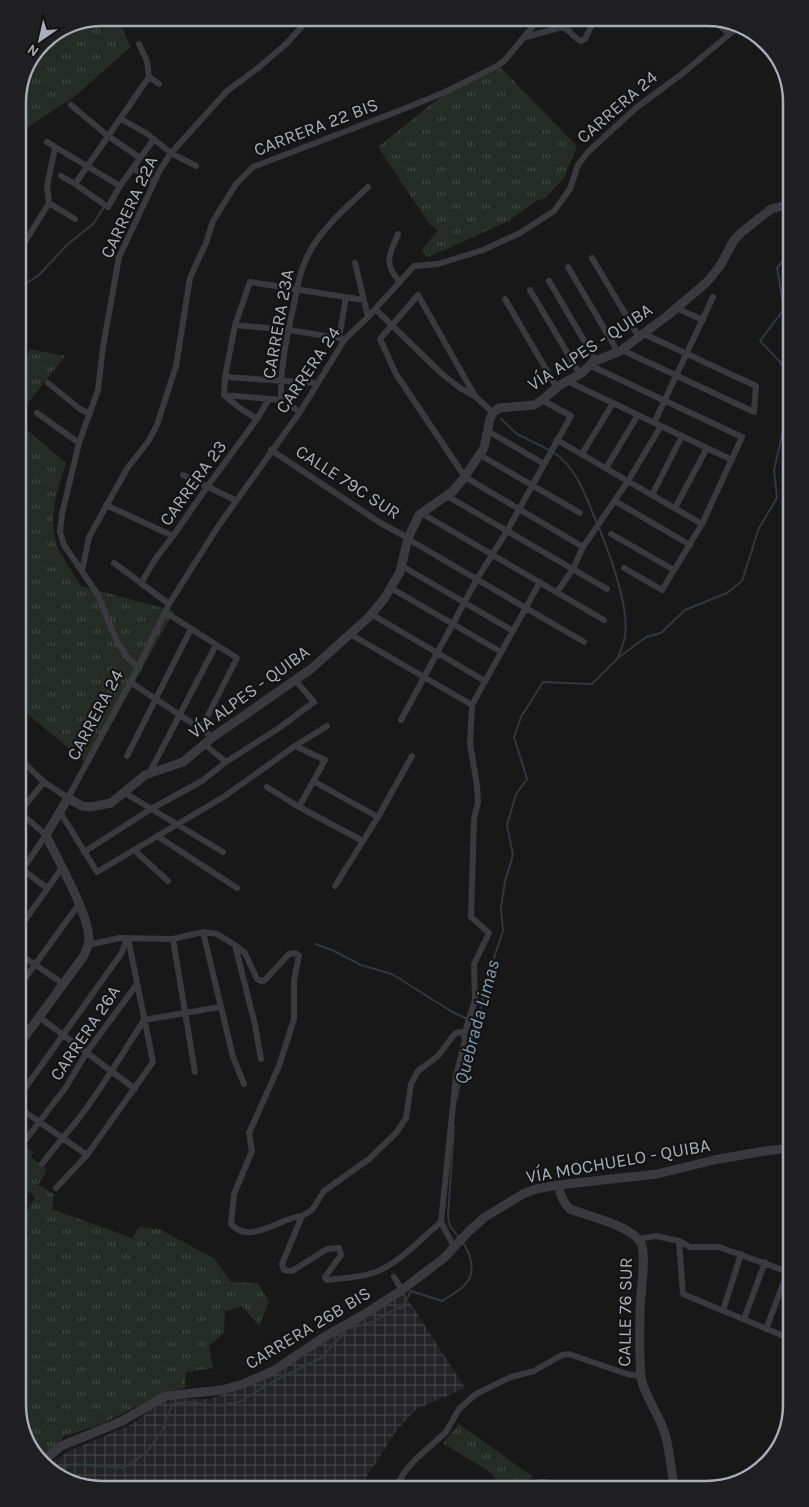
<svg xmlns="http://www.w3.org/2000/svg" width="809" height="1507" viewBox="0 0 809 1507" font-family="Karla,sans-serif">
<defs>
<pattern id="industrial-grid" width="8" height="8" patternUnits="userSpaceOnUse" patternTransform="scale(1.25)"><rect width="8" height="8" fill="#242426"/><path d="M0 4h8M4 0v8" fill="none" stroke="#414143"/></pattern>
<pattern id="grass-tufts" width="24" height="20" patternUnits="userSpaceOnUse" patternTransform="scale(1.25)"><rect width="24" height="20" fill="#242c25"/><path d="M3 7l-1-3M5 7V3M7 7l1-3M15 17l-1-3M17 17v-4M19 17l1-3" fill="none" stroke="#414843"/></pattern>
</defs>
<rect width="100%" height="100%" fill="#181819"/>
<!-- industrial -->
<path fill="url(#industrial-grid)" d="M404,1293L465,1388L417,1409L397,1430L360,1487L97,1489L55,1475L47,1466L69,1451L130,1425L160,1404L173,1399H208L238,1390L275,1373L321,1343Z"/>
<!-- grass -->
<path fill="url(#grass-tufts)" d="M119,23L131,47L75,96L18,134V97L42,42L70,24Z
M501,68L577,146L564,178L545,198L536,201L509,221L428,257L421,251L438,230L430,225L378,147L444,94Z
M30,349L65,356L18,416V368L23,369Z
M18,422L66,463C58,487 48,516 56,542C61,558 73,572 81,586L174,611L89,765L26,713L18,728Z
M18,1141L33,1152L31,1157L47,1170L38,1185L54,1194L52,1209L132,1238L139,1227L159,1229L215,1259L231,1282L258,1283L269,1302L259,1326L242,1306L225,1311L224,1333L209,1346L213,1368L186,1372L185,1388L169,1391L99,1425L65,1436L42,1459L24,1438L18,1405V1238L25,1243L29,1232L21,1223L35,1197L22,1186L24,1182L18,1176Z
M459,1424L533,1477L523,1485H499L491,1473L443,1443Z"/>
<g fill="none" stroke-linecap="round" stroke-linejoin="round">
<!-- stream -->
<path stroke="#30383f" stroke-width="2" d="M18,285L26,283L38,276L67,245L93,224L104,207
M791,381L780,362L760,341L784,309L777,268L791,251
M501,419L517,434L549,450
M553,452C577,467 587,499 597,524
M599,528C610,555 629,607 625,636C624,643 620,651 618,658
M315,944L332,950L361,965L392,974L449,1010L467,1019
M456,1101L470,1039L479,1024L484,987L503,931L501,908L505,881L513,855L507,825L516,794L527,779L514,737L521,717L543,682L592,684L618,658L646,637L661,633L685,610L727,593L742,581L759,528L777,498L774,470L783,431L791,418
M454,1126L448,1216L450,1226L459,1238
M51,1471L74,1464L124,1468L147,1452L163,1429L172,1404L189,1402L216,1406L239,1402L274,1381L321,1358L347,1329L375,1321L397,1308H402L411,1291L442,1301C449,1296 462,1290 467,1282C476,1271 470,1252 462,1241"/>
<!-- minor -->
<path stroke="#39393e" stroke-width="6" d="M712,18L729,34
M523,38L562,27C570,29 573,38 581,41L585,39L595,19
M139,44L147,61L149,77
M71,105L108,136L140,158
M121,119L146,133L171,153L196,166
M47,142L120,186
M55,148L47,186L49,203L75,219
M133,168L154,182
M61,176L75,184L108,207L120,186L154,139
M75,184L149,77L159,84
M398,234C389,256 383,263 400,282
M592,258L639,337
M18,262L20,250L49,203
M355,263L368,317
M568,267L618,352
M549,281L596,361
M530,290L580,374
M505,299L557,388
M676,308L703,320
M375,309L441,373L460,388L475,396L493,413
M235,325L289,330L345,339
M339,338L346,297
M622,350L754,412L756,386L644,334
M589,365L742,437L702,524L662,590L624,568
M225,377L317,383
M567,381L732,460
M48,383L80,409L90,414
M224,395L225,377L235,325L250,282L364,300
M224,395L281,400L300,412
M225,396L241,409L257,419
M475,396L418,295L380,339L396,374L465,477L583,547
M281,400C280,368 287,336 294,304C298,286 300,269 309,253C323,227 347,207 368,187
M37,413L79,443
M654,423L713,297
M488,431L544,464
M557,440L702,524
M271,450L379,522L408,538
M582,454L613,403
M480,455L580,513
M606,468L638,415
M183,475L235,500
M652,495L682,436
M447,496L607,589
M615,501L690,545
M106,505L173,536
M675,508L707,448
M421,513L604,620
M611,534L674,570
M408,539L584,642
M114,563L169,604
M402,566L513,631
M82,571L89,537L128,467L148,442L157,425L176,366L190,278L206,243L213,221L236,184L253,167L401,110L445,92L497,66L504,61L539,19
M141,583L156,558L173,536L207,487L257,419L269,399
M391,588L501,652
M557,592L573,569L583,547L628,481L661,426
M165,612L237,658L201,729
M371,614L485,681
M350,634L472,705
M138,668L129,659L117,642L98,595L64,545L60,532L62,514L79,443L98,390L103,347L119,257L160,170L171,153L227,91L258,68L286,44L306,22
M130,682L213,737
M401,720L477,579L507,531L571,416L542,400
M204,744L226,762
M295,746L327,726
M127,756L191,629
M18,757L44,782L68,798L138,668L169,604L219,525L300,412L345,339L368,317L414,266L438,264L483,250L520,233L554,211L570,189L578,165L588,152L636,108L683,73L738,27
M151,773V770L216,645
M313,781L378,817
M267,787L299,807L363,841
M125,793L223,852
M60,812L97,872L225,796L295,746L325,760L299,807
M18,814L44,782
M157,836L237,888
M134,850L168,881
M84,852L151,809L202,781L226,762L279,728L314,702L296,681
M18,866L47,888
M18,876L46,835L18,811
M335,886L378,817L412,756
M18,930L62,868
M203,932L233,1057L244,1084
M173,939L195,1072
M88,945L119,938L173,939L203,932L217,934L235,945L245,953L257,979L261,981L265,980L289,954L295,953L299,956L294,980V1019L279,1066L249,1133L252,1151L234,1194L231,1224C249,1246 281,1217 302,1216L282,1264L284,1270L292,1271L327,1249L339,1248L341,1255L325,1277L327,1280C341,1278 358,1278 373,1273C397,1265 421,1239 441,1222
M235,945L255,1025L261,1059
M18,953L62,983
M18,988L79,904
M38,1016L135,1089
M464,1035L475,1000L474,964L489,933L471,917L474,819L478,802L477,785L470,744L472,705L540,582
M18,1098L121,954L127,939
M18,1107L87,1155
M20,1147L66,1087L87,1052L137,984
M42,1164C53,1149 64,1136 76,1122C101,1090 122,1054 144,1020L220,1007
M18,1188L20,1183L18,1181
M56,1188L87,1155L153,1062L128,938
M302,1216L312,1210L324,1191L369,1159L396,1133L406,1118L411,1084L418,1071L438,1056L453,1036L456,1033L461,1032L464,1035L465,1040L456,1076L441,1222L454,1247
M638,1239L656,1236L679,1241L690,1247H719L791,1273
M679,1241L683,1294L791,1339
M394,1277L402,1290
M723,1310L741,1254
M744,1319L765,1262
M766,1329L788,1271
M788,1338L791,1327
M532,1485C540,1480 547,1482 556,1485
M396,1486L406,1470L416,1459L446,1432L459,1409L476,1394L511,1377L534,1371L562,1355L569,1354L627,1374L641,1376"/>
<!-- tertiary -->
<path stroke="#39393e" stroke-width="9" d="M18,1046L83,957C86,951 89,946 89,939C88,912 58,861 46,835L68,798L82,806L90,807L111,803L145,775L183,762L213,737L311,669L369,617L384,599L400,572L408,538L419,515L453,491L463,479L484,448L490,419L493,413L499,408L534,405L542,400L560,385L582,373L593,362L620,351L667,316L707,282L720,266L734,240L742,232L771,209L791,204
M558,1185C561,1195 563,1203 570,1209C588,1216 632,1226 641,1243C647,1255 640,1296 640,1311C640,1330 639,1357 641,1376C642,1391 659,1415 664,1431C670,1448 670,1466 674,1484
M43,1461L61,1446L120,1422L166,1396L222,1390L243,1384L273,1371L324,1337L363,1315L402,1290L444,1258L469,1231L485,1217L523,1194L536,1189L558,1185L657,1174L714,1160L765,1151L791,1148"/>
</g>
<g text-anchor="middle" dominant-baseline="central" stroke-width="4.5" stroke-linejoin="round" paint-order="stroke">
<!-- street labels -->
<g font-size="18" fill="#abaeb8" stroke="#131314">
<text transform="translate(617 107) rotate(-41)">CARRERA 24</text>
<text transform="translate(316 127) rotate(-21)">CARRERA 22 BIS</text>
<text transform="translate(129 207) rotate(-65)">CARRERA 22A</text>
<text transform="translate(278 324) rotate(-80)">CARRERA 23A</text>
<text transform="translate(590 347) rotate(-33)">VÍA ALPES - QUIBA</text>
<text transform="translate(308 370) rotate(-56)">CARRERA 24</text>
<text transform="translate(348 482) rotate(33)">CALLE 79C SUR</text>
<text transform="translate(193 483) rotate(-54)">CARRERA 23</text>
<text transform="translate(249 692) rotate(-36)">VÍA ALPES - QUIBA</text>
<text transform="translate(95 715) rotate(-62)">CARRERA 24</text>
<text transform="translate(85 1033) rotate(-56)">CARRERA 26A</text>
<text transform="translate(618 1161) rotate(-10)">VÍA MOCHUELO - QUIBA</text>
<text transform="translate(625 1312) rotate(-89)">CALLE 76 SUR</text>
<text transform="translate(308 1328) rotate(-31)">CARRERA 26B BIS</text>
</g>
<!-- water labels -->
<g font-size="19" font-style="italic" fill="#849bb1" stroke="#131314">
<text transform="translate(477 1022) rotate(-75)">Quebrada Limas</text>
</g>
</g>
<!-- crop -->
<path d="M0 0H809V1507H0ZM102 26H707A76 76 0 0 1 783 102V1405A76 76 0 0 1 707 1481H102A76 76 0 0 1 26 1405V102A76 76 0 0 1 102 26Z" fill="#1f1f21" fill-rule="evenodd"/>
<path fill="none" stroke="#abaeb8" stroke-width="2.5" d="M102 26H707A76 76 0 0 1 783 102V1405A76 76 0 0 1 707 1481H102A76 76 0 0 1 26 1405V102A76 76 0 0 1 102 26Z"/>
<!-- north arrow -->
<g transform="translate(40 40) rotate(214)" stroke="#131314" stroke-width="4" paint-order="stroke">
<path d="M0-4L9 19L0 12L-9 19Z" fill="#abaeb8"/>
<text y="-8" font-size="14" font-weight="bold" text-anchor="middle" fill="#abaeb8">N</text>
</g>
</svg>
